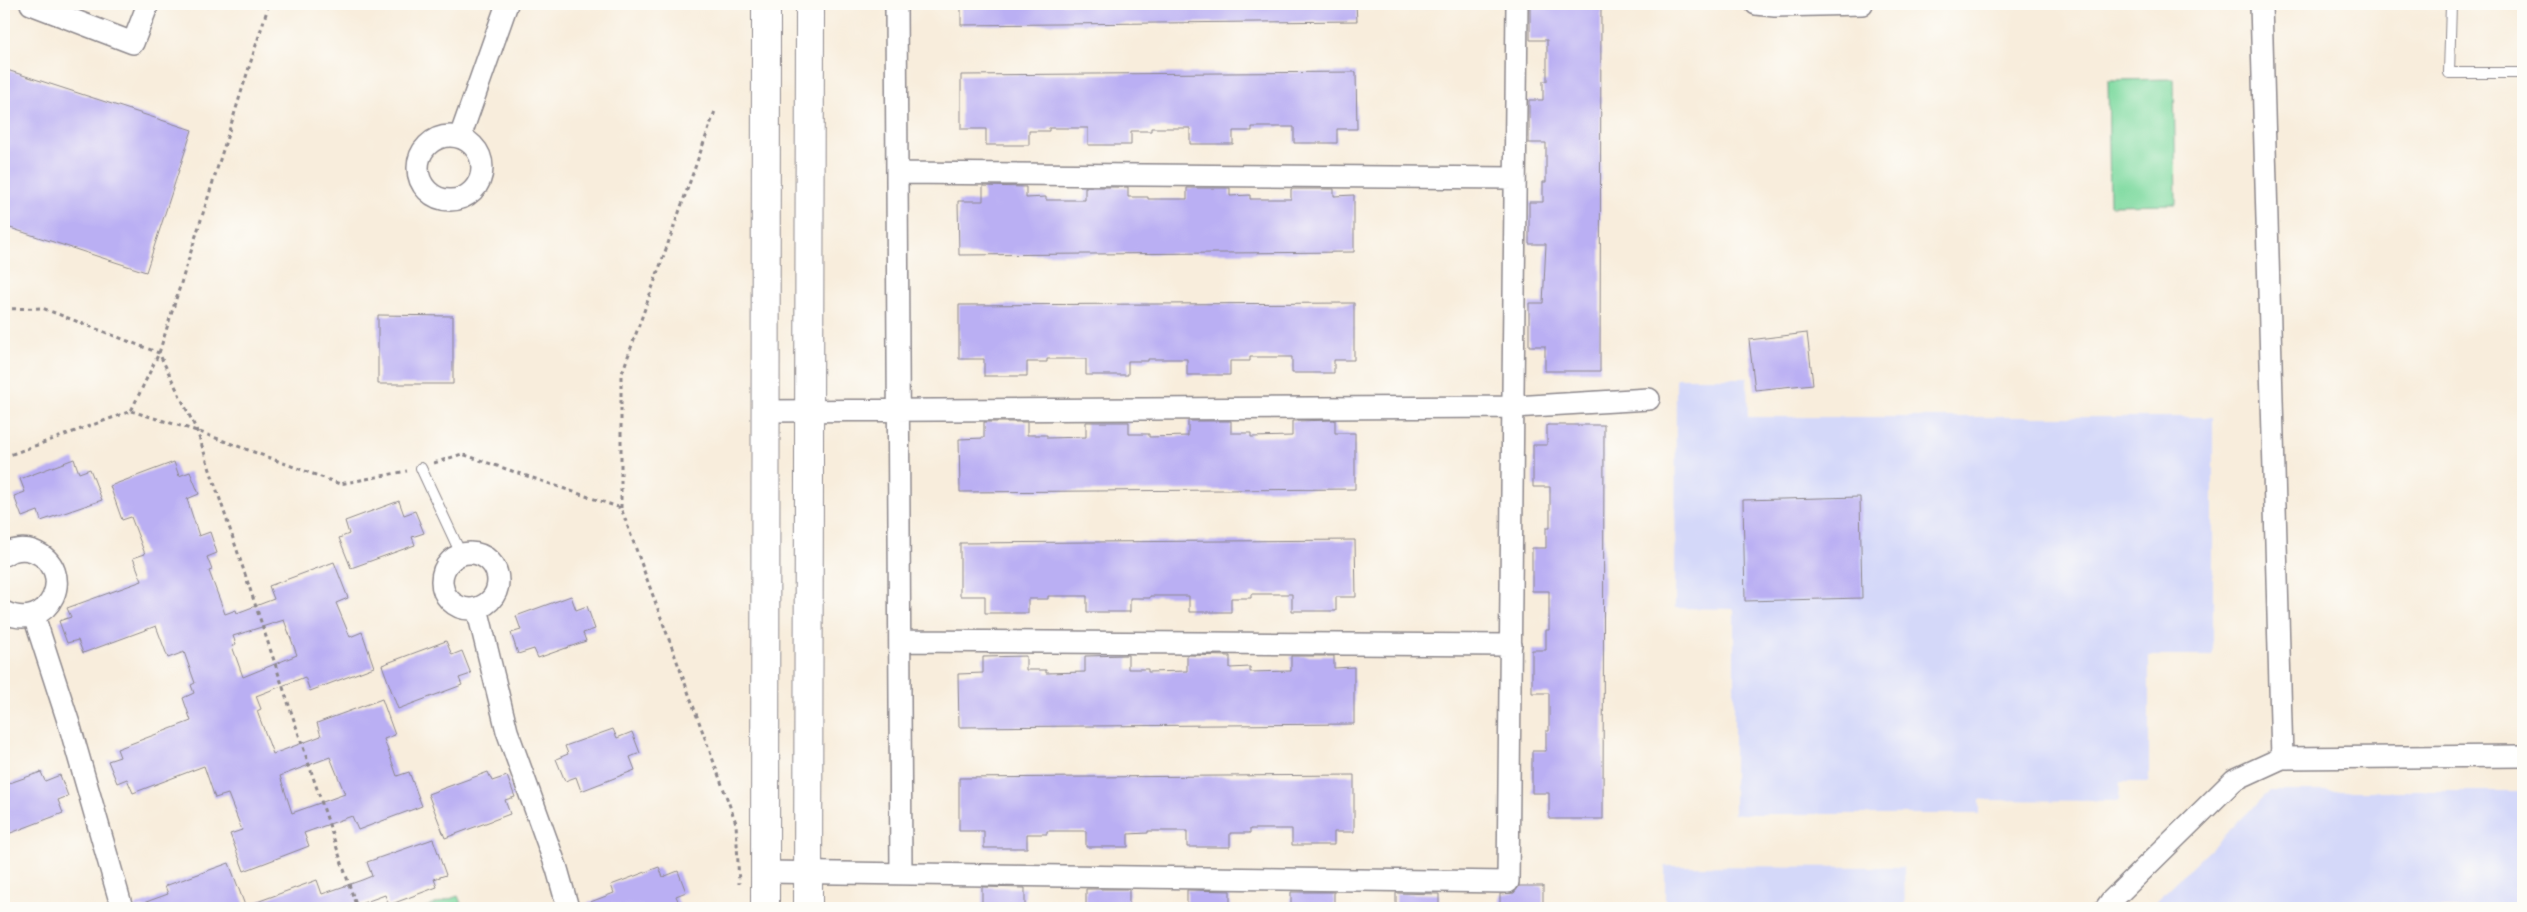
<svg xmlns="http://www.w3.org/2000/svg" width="2527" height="912" viewBox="0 0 2527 912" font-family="Dekko,sans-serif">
<rect width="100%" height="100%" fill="#fdfcf7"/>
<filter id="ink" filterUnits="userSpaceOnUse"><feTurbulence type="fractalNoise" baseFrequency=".02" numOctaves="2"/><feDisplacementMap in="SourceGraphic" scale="10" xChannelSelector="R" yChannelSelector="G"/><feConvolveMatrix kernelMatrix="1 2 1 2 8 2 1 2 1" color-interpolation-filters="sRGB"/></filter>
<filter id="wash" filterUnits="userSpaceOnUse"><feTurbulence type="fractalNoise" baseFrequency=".0096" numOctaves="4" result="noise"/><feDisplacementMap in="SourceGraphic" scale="20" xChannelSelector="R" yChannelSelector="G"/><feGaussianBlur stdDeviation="1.12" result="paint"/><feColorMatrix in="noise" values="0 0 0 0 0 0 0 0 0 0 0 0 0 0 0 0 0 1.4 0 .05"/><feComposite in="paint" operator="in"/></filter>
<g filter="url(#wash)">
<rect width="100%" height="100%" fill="#f8eddc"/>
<!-- built -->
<path fill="#d4d8f9" d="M1676,378H1747L1748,417H2213V656H2149V782H2120L2119,801L1979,800V814H1734V609L1675,608Z
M2270,791H2523V908H2149Z
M1665,866L1904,867L1905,908H1665Z"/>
<!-- green -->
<path fill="#7fdaa0" stroke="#507e6e" d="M2174,79L2176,204L2110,205L2108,80Z
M458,896L463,908H424Z"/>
<g id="blocks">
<!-- building -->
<path fill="#baaff3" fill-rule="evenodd" d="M961,4H1356L1357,21L961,25Z
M1530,4H1601L1600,371H1545V346H1529V303H1543L1546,244H1529V202H1543V182H1546V143H1529V100H1543V81H1547V40H1530Z
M4,69L192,130L146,272L4,226Z
M1356,72L1357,129H1337V143H1294V127H1252V131H1233V144H1190V128H1151V131H1131V145H1088V128H1049V131H1029V145H986V129H961V75Z
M983,186L1026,187V198L1046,197V200H1085V187H1128V197H1148V199H1187V188H1230V196L1250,195V199H1291V189H1334V196L1354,195V252L959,255L958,201H983Z
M1354,303V360H1334V373H1292V357H1250V361H1230V375H1187V359H1148V361H1128V375H1086V359H1047V362H1027V376H984V359H959V305Z
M378,315L453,316V384H378Z
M1807,333L1813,384L1755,390L1749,340Z
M1335,420V433H1355V489L960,492L959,439L984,438V422H1027V435H1047V438L1086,437V422H1129V434H1149V437L1188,436V421H1231V433H1251V437L1292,436V421Z
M1547,425H1604L1603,819H1549V793H1532V751H1546V731H1549V693H1532V650H1546V630H1549V591H1532V548H1546V528H1550V487H1533V445H1547Z
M74,459L79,473L90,469L102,500L41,521L38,511L22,517L14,496L25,492L20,479Z
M174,462L179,476L190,472L199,494L187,499L199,536L210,532L217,553L207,557L212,570L209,571L225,614L236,610L237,613L274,599L269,586L334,562L348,598L336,603L350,637L362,632L374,667L310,691L305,677L256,696L261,709L257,711L273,754L321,736L317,723L382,699L395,735L384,739L397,776L409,772L422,806L358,830L352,816L304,833L309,846L244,871L230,834L242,830L228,794L215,798L204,766L133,793L127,779L117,783L108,761L120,757L117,749L191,721L183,698L194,693L191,685L195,683L184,652L168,658L156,626L83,653L78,640L67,643L59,621L71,617L67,608L142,581L133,558L145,554L131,517L122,520L110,486ZM284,620L297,655L243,677L232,646L236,644L233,636ZM330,757L345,794L292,813L280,776Z
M1860,497L1862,598L1745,601L1743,500Z
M399,501L404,515L415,511L424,533L412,537L415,545L351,568L339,538L349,534L345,521Z
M1355,540L1356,597H1336V611H1292V594H1251V598H1231V612H1189V596H1150V598H1130V612H1087V596H1048V599H1028V613H985V596H960V543Z
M571,596L576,610L587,606L595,629L583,633L586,641L538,658L534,649L518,654L511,633L521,630L516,616Z
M446,641L452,655L462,651L471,674L459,678L462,685L398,709L382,665Z
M1128,655V669H1148V672L1187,671V655L1230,656V668L1250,667V672L1291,671V656H1334V668L1354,667V724L959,727L958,674L983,673V657L1026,656V670H1046V673L1085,672V656Z
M613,729L617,738L632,732L640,753L630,757L635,770L581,791L576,777L565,781L556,759L568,754L565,746Z
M41,772L45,781L60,775L68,796L58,800L63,813L8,834L4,822V785Z
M488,772L492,781L507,776L515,797L505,800L510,814L445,838L428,794Z
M1354,775V832H1334V845H1292V829H1250V833H1230V847H1187V831H1148V833L1128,834V847H1086V831H1047V834H1027V848H984V831H959V778Z
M433,839L446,875L434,879L437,887L389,905L385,895L349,908H246V906L317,880L322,894L362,880L372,876L367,862Z
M229,863L246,908H136L135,906L168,894L165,886Z
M659,867L663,877L678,871L686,892L676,896L681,908H580V906L614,893L611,885Z
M1519,886H1543V908H1500V894L1514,893Z
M982,887L1025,888V908H982Z
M1086,889H1129V908H1086Z
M1187,890L1230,891V908H1187Z
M1291,892H1334V908H1291Z
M1396,893L1439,894V908H1396Z"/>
</g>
</g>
<g filter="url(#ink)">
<use href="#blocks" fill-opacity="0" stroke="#8d888c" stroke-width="1"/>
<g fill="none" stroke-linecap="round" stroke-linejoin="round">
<defs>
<path id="lane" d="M2451,4L2449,73H2523
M421,468L461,554"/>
<path id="street" d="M31,4L133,43L148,4
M896,4L901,874
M1756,4L1775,6L1862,4
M2261,4L2282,758
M418 168a32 32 0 1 1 64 0a32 32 0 1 1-64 0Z
M460,137L507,4
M897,173L1515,178
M766,411L1513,407L1649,399
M442 581a28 28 0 1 1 56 0a28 28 0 1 1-56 0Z
M4,555C12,549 24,548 33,551C79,569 50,635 4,612
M477,608L507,731L557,869L568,908
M34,616L70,727L122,908
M900,641L1511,645
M765,872L1508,882L1517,4
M2106,908L2111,901L2234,780L2282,758L2523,756"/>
<path id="secondary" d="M765,908L766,4
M808,908L810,4"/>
</defs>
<!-- lane casing -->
<use href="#lane" stroke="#8d888c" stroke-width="12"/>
<!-- street casing -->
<use href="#street" stroke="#8d888c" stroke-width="24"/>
<!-- secondary casing -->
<use href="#secondary" stroke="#8d888c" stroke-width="30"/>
<!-- path -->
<path stroke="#8d888c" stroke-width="3" stroke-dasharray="4 4" stroke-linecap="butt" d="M4,309L42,308L159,353L197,431L357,908
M131,411L197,431L340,484L407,471
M4,457L131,411L159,353L269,4
M434,463L462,454L621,508L736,823L739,884
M621,508V376L715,111"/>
<!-- lane -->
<use href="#lane" stroke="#fff" stroke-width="10"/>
<!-- street -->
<use href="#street" stroke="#fff" stroke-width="21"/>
<!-- secondary -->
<use href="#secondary" stroke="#fff" stroke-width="28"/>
</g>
</g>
<!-- margin -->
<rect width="2527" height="912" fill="none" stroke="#fdfcf7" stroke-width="20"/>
</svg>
